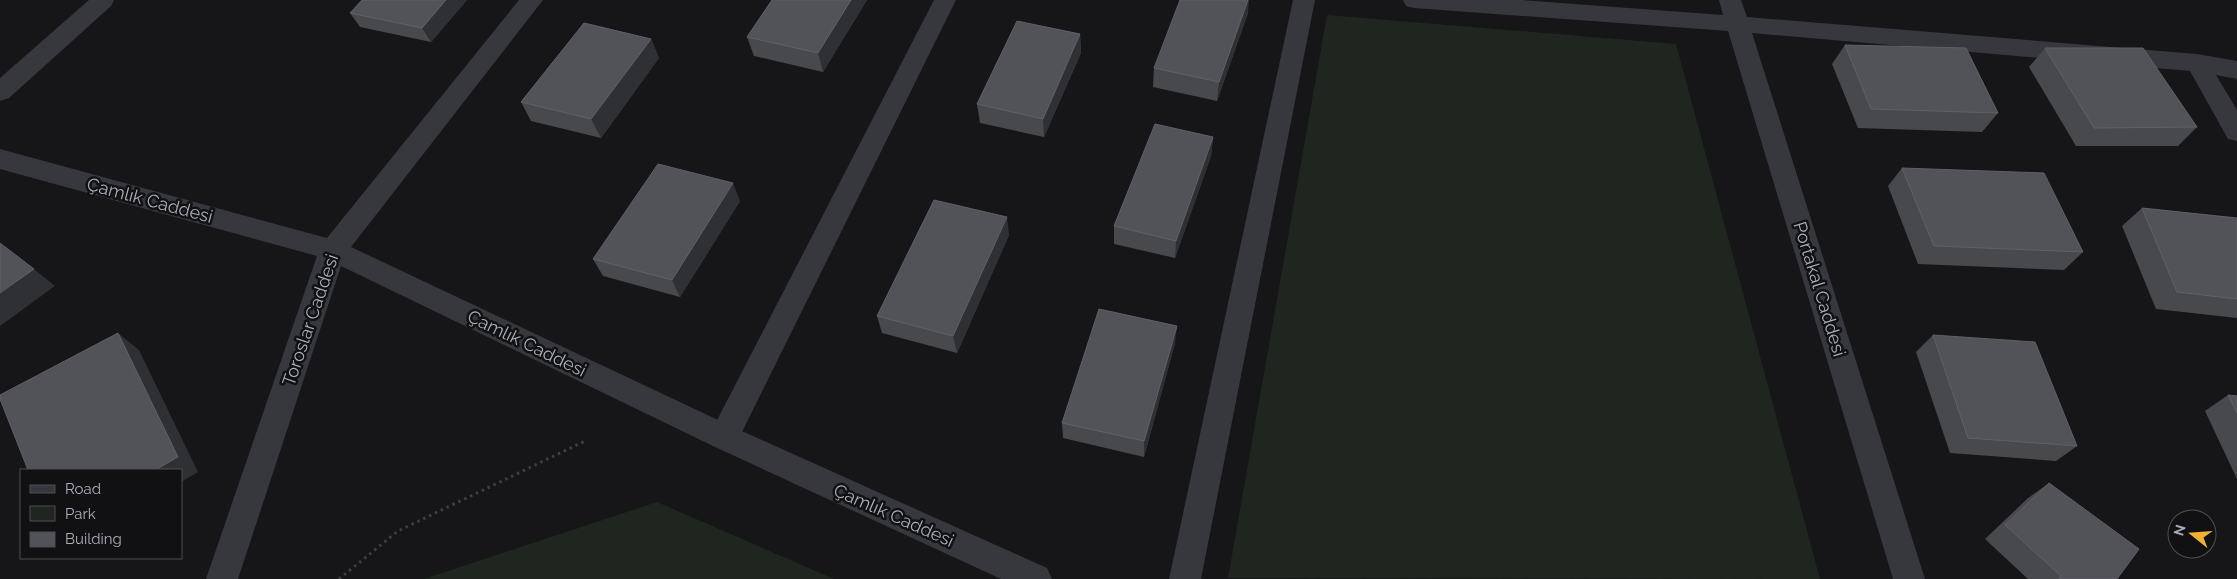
<svg xmlns="http://www.w3.org/2000/svg" width="2237" height="579" viewBox="0 0 2237 579" font-family="Raleway,sans-serif">
<rect width="100%" height="100%" fill="#161618"/>
<!-- green -->
<path fill="#1e261f" d="M1327,15L1676,44L1820,579L1228,578Z
M657,502L834,579H424Z"/>
<g fill="none" stroke-linecap="round" stroke-linejoin="round">
<!-- path -->
<path stroke="#3d3f44" stroke-width="3" stroke-dasharray="2.5 4" stroke-linecap="butt" d="M339,579L398,531L585,441"/>
<!-- minor -->
<path fill="#37383d" fill-rule="evenodd" d="M89,0H114L111,6L9,98L0,101V78Z
M934,0H956L735,446L724,450L713,446L709,437L713,428Z
M1293,0H1315L1201,579H1169Z
M1403,0H1522L1723,15L1719,0H1741L1747,17L2197,54L2237,61V79L2216,75L2237,110V141L2228,139L2190,71L1752,33L1925,579H1893L1728,31L1414,8L1406,6Z"/>
<!-- tertiary -->
<path fill="#37383d" fill-rule="evenodd" d="M519,0H543L351,247L735,428L1047,568L1052,579H1001L713,446L341,266L238,579H206L317,256L0,169V149L327,238Z"/>
</g>
<!-- wall -->
<path fill="#47494d" d="M467,0L431,42L360,27L350,13Z
M772,0H867L823,72L754,56L747,37Z
M1248,13L1217,101L1153,87L1154,68Z
M1080,34L1081,53L1044,137L980,123L977,104Z
M651,39L659,58L601,138L531,121L521,102Z
M1845,45L1998,113L1982,132L1858,128L1832,64Z
M2045,48L2197,127L2178,146H2076L2029,67Z
M1213,137L1211,156L1175,258L1114,244V226Z
M1902,168L2083,252L2064,270L1918,264L1888,186Z
M740,201L680,297L603,276L593,259Z
M2142,208L2237,218V318L2156,309L2122,226Z
M1009,235L957,353L882,333L877,316Z
M1933,335L2077,446L2056,461L1950,453L1916,352Z
M1175,343L1144,457L1063,438L1062,423Z
M2228,395L2237,396V479L2205,411Z
M2049,483L2117,579H2028L1985,539L2028,498Z"/>
<!-- shaded-wall -->
<path fill="#2f3033" d="M446,0H467L431,42L422,28Z
M851,0H867L823,72L818,53Z
M1248,0H1249L1248,13L1217,101L1219,82Z
M1080,34L1081,53L1044,137L1043,119Z
M651,39L659,58L601,138L591,119Z
M1213,137L1211,156L1175,258L1176,241Z
M733,183L740,201L680,297L672,280Z
M1007,217L1009,235L957,353L953,336Z
M34,269L55,286L0,326V293Z
M1177,326L1175,343L1144,457V441Z
M118,333L139,350L198,472L181,482V470H155Z"/>
<!-- building -->
<path fill="#525359" stroke="#5f6168" d="M362,0H446L422,28L350,13Z
M772,0H851L818,53L747,37Z
M1180,0H1248L1219,82L1154,68Z
M1017,21L1080,34L1043,119L977,104Z
M584,23L651,39L591,119L521,102Z
M1845,45L1966,48L1998,113L1871,109Z
M2045,48H2143L2197,127L2094,128Z
M1155,124L1213,137L1176,241L1114,226Z
M658,164L733,183L672,280L593,259Z
M1902,168L2044,173L2083,252L1934,246Z
M934,200L1007,217L953,336L877,316Z
M2142,208L2237,218V299L2177,292Z
M0,243L34,269L0,293Z
M1099,309L1177,326L1144,441L1062,423Z
M118,333L178,457L155,470H28L0,399V395Z
M1933,335L2035,342L2077,446L1968,438Z
M2228,395L2237,396V413Z
M2049,483L2139,549L2117,579H2059L2061,576L2005,525Z"/>
<g text-anchor="middle" dominant-baseline="central" stroke-width="5" stroke-linejoin="round" paint-order="stroke">
<!-- street labels -->
<g font-size="18" fill="#a8adb8" stroke="#111113">
<text transform="translate(150 200) rotate(15)">Çamlık Caddesi</text>
<text transform="translate(1820 289) rotate(73)">Portakal Caddesi</text>
<text transform="translate(310 320) rotate(-71)">Toroslar Caddesi</text>
<text transform="translate(527 343) rotate(26)">Çamlık Caddesi</text>
<text transform="translate(894 515) rotate(24)">Çamlık Caddesi</text>
</g>
</g>
<!-- legend -->
<rect x="20" y="469" width="162" height="90" fill="#111113" stroke="#4d4f55"/>
<rect x="30" y="485" width="25" height="8" fill="#37383d" stroke="#4d4f55"/>
<text x="65" y="494" font-size="15" fill="#a8adb8">Road</text>
<rect x="30" y="506" width="25" height="15" fill="#1e261f" stroke="#4d4f55"/>
<text x="65" y="519" font-size="15" fill="#a8adb8">Park</text>
<rect x="30" y="532" width="25" height="15" fill="#525359" stroke="#4d4f55"/>
<text x="65" y="544" font-size="15" fill="#a8adb8">Building</text>
<!-- north arrow -->
<g transform="translate(2192 534) rotate(287)"><circle r="24" fill="#111113" stroke="#4d4f55"/>
<path d="M0-4L9 19L0 12L-9 19Z" fill="#f2b134"/>
<text y="-8" font-size="14" font-weight="bold" text-anchor="middle" fill="#a8adb8">N</text>
</g>
</svg>
